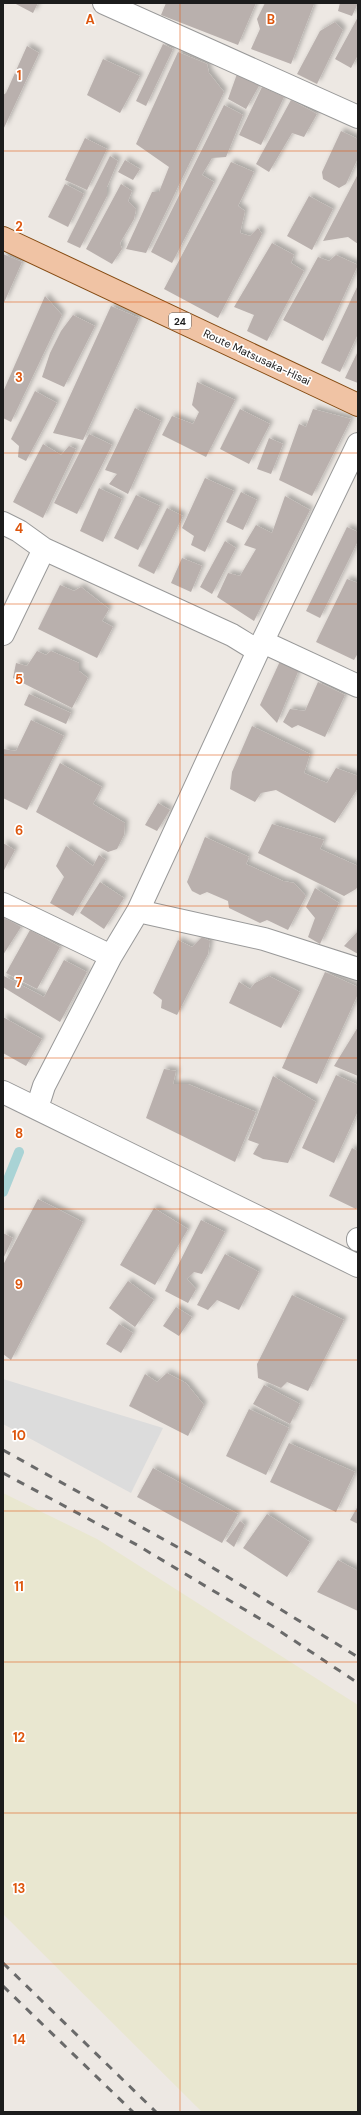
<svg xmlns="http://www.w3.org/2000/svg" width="361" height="2115" viewBox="0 0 361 2115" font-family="'DM Sans',sans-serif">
<defs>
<filter id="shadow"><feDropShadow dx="3.5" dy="-3.5" stdDeviation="2" flood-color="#0004"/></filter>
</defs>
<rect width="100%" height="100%" fill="#ede8e3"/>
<!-- farmland -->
<path fill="#e9e7d0" d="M3,1493L97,1539L358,1705V2112H202L3,1914Z"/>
<!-- parking -->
<path fill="#dcdcdc" d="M3,1379L163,1428L131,1493L3,1424Z"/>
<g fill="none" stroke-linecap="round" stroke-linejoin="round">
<!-- stream -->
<path stroke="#a9d3d5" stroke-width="10" d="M3,1192L19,1152"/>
</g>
<!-- building -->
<path fill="#b9b0ad" filter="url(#shadow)" d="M14,3H38L33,13Z
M166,3H256L238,45L161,15Z
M265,3L314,4L291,64L251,49L260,29L257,19Z
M340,3H358L352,16L338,11Z
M358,17V55L351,68L335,59Z
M335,22L343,30L317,84L297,74L320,31Z
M163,44L173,49L146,106L136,101Z
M27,46L39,53L3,130V95L6,93Z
M178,52L207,64L209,73L224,92L146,253L126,249L152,192H159L169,167L136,144Z
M103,59L140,76L120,113L87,95Z
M237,74L260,84L246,109L228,99Z
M262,87L284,97L261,145L239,135Z
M291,100L317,114L304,137L292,133L269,172L256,164Z
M224,105L243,115L226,157L212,158L202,175L214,182L172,263L151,252Z
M341,131L358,139V158L346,184L339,188L323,179L322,172Z
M85,138L107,149L87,190L65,180Z
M110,156L118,161L107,187V196L80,248L67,242Z
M125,160L140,169L133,180L118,172Z
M231,162L254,172L238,206L245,211L240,233L250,236L258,228L262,234L218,318L164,289Z
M358,174V244L348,237L323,241Z
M65,184L84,194L68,227L48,217Z
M121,184L132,191L128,201L136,209L134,219L120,243L122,249L112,264L86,249Z
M309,196L333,209L312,250L287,236Z
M272,243L294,255L291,263L304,271L267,341L247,331L254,315L234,307Z
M3,254L22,262L3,305Z
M336,255L358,265L323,341L283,320L318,257L329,261Z
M358,285V334L340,372L321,363Z
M45,296L62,315L11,422L3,418V392Z
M111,306L139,318L83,440L53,433Z
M73,315L95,326L64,387L42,377L50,353L61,331Z
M358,351V383L345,378Z
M197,382L235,400L206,457L162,435L172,416L193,424L199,412L192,405Z
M35,391L57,403L26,461L18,457L19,446L11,439Z
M135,408L161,421L128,494L109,484L117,474L105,470Z
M240,409L270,424L249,464L220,449Z
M313,409L351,419L312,496L279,480L299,424L306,427Z
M89,434L112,445L77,514L54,503Z
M269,438L283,444L271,474L257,469Z
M43,444L61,455L69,446L76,449L43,518L13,502Z
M205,478L234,491L205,552L191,545L194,536L182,528Z
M99,488L122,499L103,542L80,531Z
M241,492L257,500L243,530L226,522Z
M136,495L160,506L138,550L114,538Z
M285,496L310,510L254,621L217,597L228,573L240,576L256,549L244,545L256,525L272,533Z
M167,508L183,516L154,574L138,566Z
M347,527L358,532V541L320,618L306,611Z
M225,541L236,548L212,594L200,587Z
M182,558L202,566L191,592L171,583Z
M347,579L358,583V653L354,660L316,642Z
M60,585L74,591L81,587L109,609L102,621L113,627L97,658L38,629Z
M37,651L46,655L51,651L79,663V671L88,678L72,708L13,678L16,663L27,666Z
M281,659L300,667L277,723L260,705Z
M318,682L345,695L325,737L298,725L292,728L283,722L290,709L305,711Z
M29,694L71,713L66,724L24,705Z
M31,720L64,736L27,810L3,798V749L16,751Z
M252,726L310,754L304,773L327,783L336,768L358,776V788L335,823L276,790L261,793L255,802L230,789L232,772Z
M60,763L102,787L93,804L125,823L124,835L117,849L108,852L36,812Z
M158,803L170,810L157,831L145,825Z
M272,824L324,840L320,849L358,866V886L356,889L344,896L258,853Z
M205,837L249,857L246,864L283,881L294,883L306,896L288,930L267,920L260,923L229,908L228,901L207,892L200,895L192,891L187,882Z
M3,843L15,850L3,872Z
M66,846L93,866L99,855L106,860L73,916L50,903L64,877L56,866Z
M100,882L124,898L104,929L80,913Z
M315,888L339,903L320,944L308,937L315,918L306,907Z
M3,917L21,927L3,955Z
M30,930L60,947L37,989L6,973Z
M358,931V954L344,946Z
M202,937L210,941L208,954L177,1015L161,1008L162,1000L153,993L178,940L192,947Z
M64,960L87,972L60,1022L3,987L4,976L44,997Z
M325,972L358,987V994L317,1084L282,1068Z
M269,976L300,992L281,1028L229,1003L239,982L250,989L255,983Z
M3,1017L42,1039L26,1066L3,1053Z
M358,1027V1076L334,1066Z
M164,1069L176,1071L173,1084H188L256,1112L235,1162L146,1118Z
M336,1075L358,1085V1111L334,1163L302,1148Z
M273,1076L316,1102L288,1163L263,1159L253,1154L259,1144L248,1140Z
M352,1148L358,1151V1206L356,1209L329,1196Z
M38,1199L83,1222L11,1360L3,1354V1265Z
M154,1208L188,1229L155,1285L120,1265Z
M201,1220L225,1232L202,1274L194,1272L187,1279L196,1289L188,1303L165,1291Z
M3,1233L13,1238L3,1259Z
M225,1254L259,1272L239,1310L217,1300L208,1310L197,1305Z
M128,1281L154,1300L135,1327L109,1308Z
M292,1295L344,1320L308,1391L287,1382L281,1388L258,1378L257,1364Z
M176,1307L192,1317L179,1336L163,1326Z
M119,1324L133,1333L121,1353L106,1344Z
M167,1373L186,1383L204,1405L188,1436L129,1406L145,1374L157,1382Z
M264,1385L300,1404L290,1424L253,1404Z
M249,1409L289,1428L266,1475L226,1456Z
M289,1443L355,1472L336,1512L270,1482Z
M153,1468L238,1514L222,1543L137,1497Z
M358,1506V1524L350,1520Z
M267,1514L310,1542L287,1577L243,1548Z
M240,1521L245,1525L234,1547L226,1541Z
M338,1560L358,1571V1611L317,1592Z"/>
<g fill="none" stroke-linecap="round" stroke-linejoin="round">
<defs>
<path id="minor" d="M104,3L358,117
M3,523L19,531L44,549L232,635L258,651
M3,634L44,549
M263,642L358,686
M3,904L111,956
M138,911L264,939L358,969
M3,1092L358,1266
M37,1108L44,1086L111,956L138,911L258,651L358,444
M358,1240V1239"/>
<path id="major" d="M3,238L358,405"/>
</defs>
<!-- minor casing -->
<use href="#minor" stroke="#999" stroke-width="24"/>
<!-- major casing -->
<use href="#major" stroke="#844a11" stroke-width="24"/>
<!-- minor -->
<use href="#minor" stroke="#fff" stroke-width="22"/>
<!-- major -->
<use href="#major" stroke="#f0c3a4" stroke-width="22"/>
<!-- rail -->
<path stroke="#6a6a6a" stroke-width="3" stroke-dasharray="8 8" stroke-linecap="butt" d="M3,1450L197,1558L358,1657
M3,1473L137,1545L272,1626L358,1683
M3,1963L156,2112
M3,1986L133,2112"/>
</g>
<!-- grid -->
<path fill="none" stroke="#de560d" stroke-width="1" stroke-opacity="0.55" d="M180,3V2112M3,151H358M3,302H358M3,453H358M3,604H358M3,755H358M3,906H358M3,1058H358M3,1209H358M3,1360H358M3,1511H358M3,1662H358M3,1813H358M3,1964H358"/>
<g text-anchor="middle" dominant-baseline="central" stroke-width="3.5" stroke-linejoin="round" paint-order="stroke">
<!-- shield labels -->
<rect fill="#fff" stroke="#606060" stroke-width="1" x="169" y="313" width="22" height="16" rx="3"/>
<g font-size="10" font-weight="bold" fill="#1c1c1c">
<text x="180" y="321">24</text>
</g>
<!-- street labels -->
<g font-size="11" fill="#1c1c1c" stroke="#fff">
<text transform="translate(257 357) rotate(25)">Route Matsusaka-Hisai</text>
</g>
</g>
<g font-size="13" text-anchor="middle" font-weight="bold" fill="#de560d" stroke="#fff" stroke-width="3.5" stroke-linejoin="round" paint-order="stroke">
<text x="90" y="24">A</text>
<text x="271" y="24">B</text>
<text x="19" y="80">1</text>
<text x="19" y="231">2</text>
<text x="19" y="382">3</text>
<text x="19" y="533">4</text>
<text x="19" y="684">5</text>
<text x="19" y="835">6</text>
<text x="19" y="987">7</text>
<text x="19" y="1138">8</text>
<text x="19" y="1289">9</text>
<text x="19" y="1440">10</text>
<text x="19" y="1591">11</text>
<text x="19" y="1742">12</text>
<text x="19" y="1893">13</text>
<text x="19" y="2044">14</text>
</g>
<!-- border -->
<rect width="361" height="2115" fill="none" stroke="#1c1c1c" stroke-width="8"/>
</svg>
